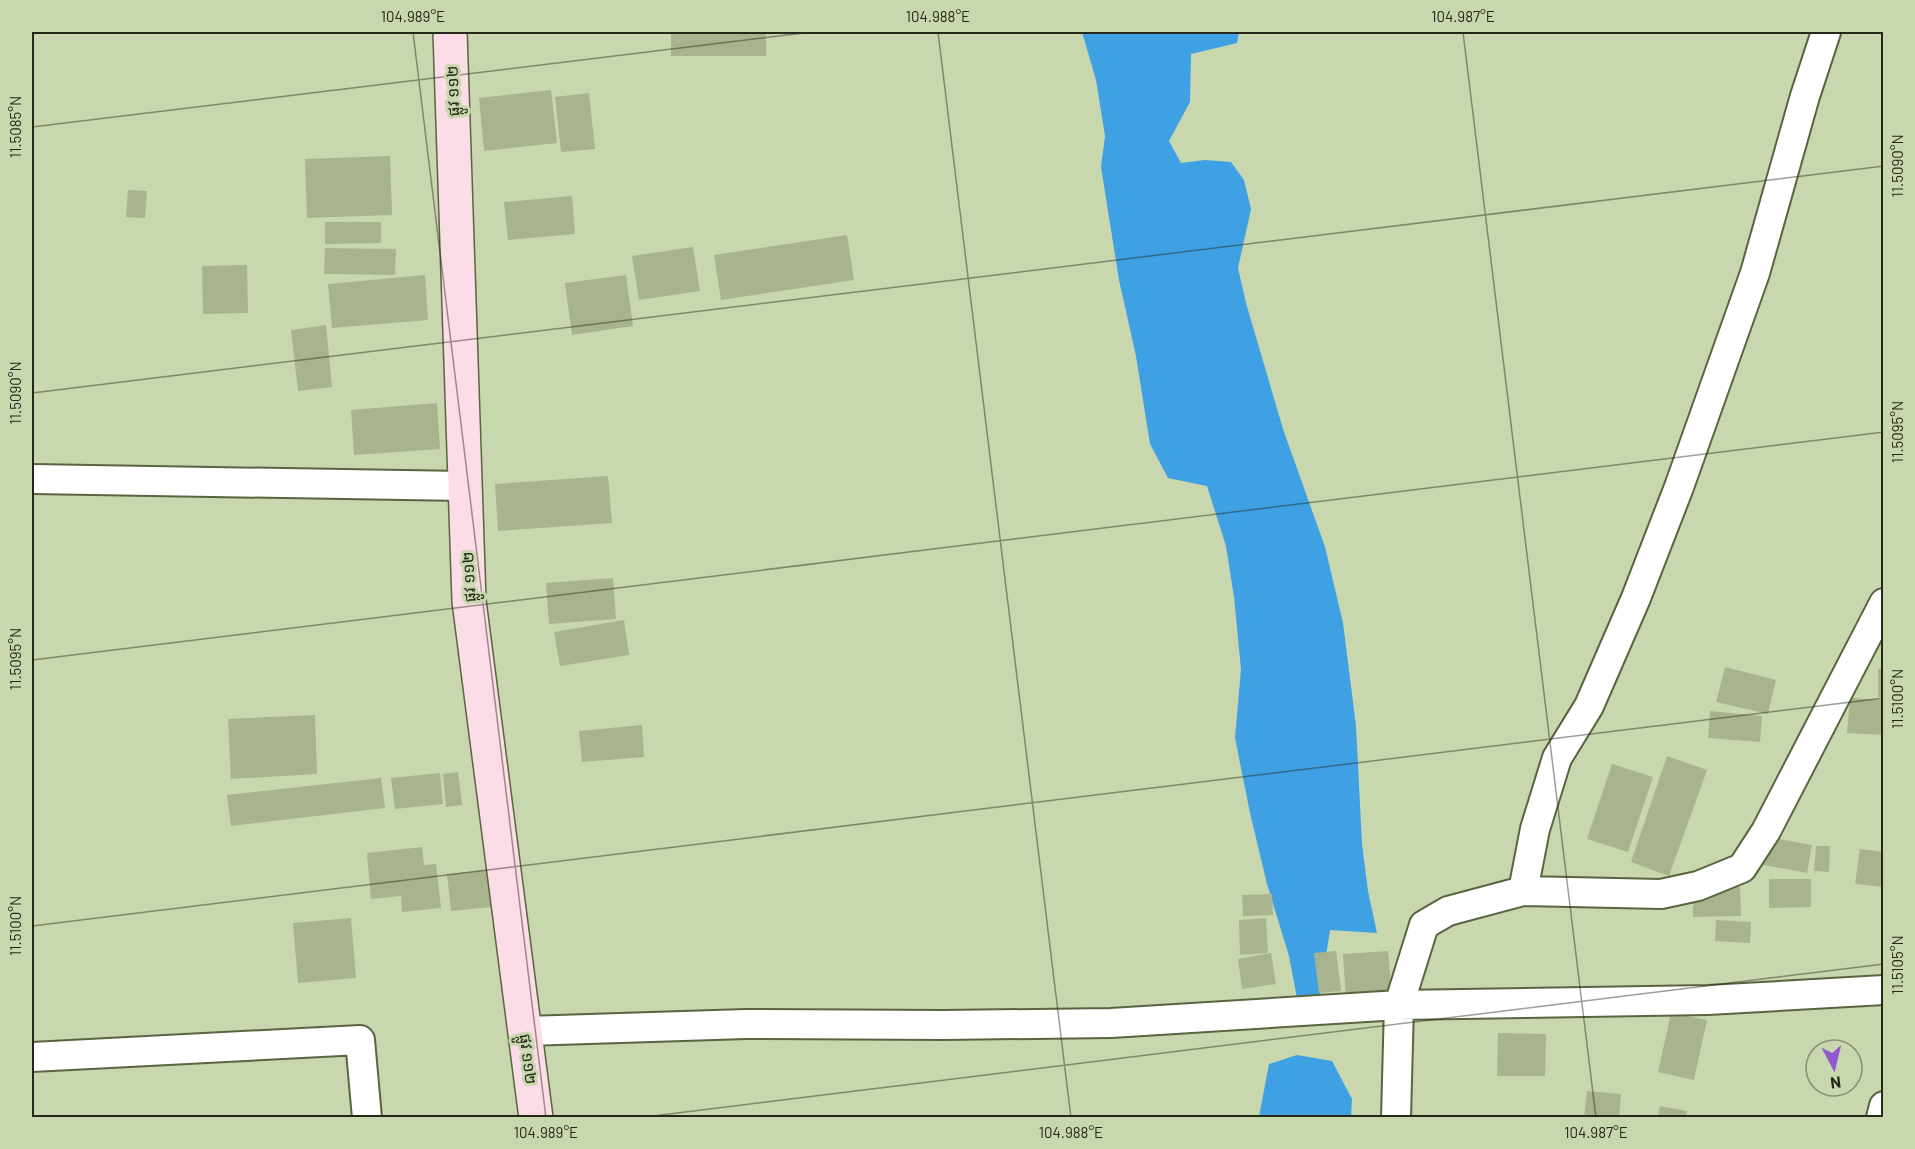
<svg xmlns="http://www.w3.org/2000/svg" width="1915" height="1149" viewBox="0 0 1915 1149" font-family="Barlow,'Noto Sans Khmer',sans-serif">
<rect width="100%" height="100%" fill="#c9d7af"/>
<!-- water -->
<path fill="#3fa0e4" d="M1082,32H1239L1237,43L1191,54L1190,102L1169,141L1181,163L1205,160L1231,162L1244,180L1251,209L1238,268L1246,303L1283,429L1325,547L1343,623L1356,726L1362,844L1368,891L1377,933L1330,930L1319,1001L1297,998L1289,956L1267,884L1250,813L1235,738L1241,669L1234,597L1226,546L1207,486L1168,478L1150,444L1136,356L1119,280L1101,167L1105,136L1096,80Z
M1297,1055L1332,1061L1352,1099L1351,1117H1259L1269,1064Z"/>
<!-- building -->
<path fill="#a7b48e" d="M671,32H766V56H671Z
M551,90L557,143L484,151L479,98Z
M589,93L595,149L561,152L555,97Z
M390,156L392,215L307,218L305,159Z
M128,190L147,191L145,218L126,217Z
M572,196L575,234L508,240L504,202Z
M325,222H381V243L325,244Z
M847,235L854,280L721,300L714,255Z
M693,247L700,291L639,300L632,256Z
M325,248L396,249L395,275L324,274Z
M247,265L248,313L203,314L202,266Z
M425,275L428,320L332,328L328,284Z
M626,275L633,326L572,335L565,283Z
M326,325L332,387L298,391L291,330Z
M437,403L440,449L354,455L351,410Z
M608,476L612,523L498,531L495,484Z
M613,578L616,619L549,624L546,583Z
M624,620L629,655L560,666L554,632Z
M1725,667L1776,680L1768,714L1716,702Z
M1878,669H1884V697H1878Z
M1850,698L1884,700V735L1847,733Z
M1710,711L1762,716L1760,742L1708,738Z
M315,715L317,774L231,779L228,719Z
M642,725L644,757L582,762L579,731Z
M1667,756L1707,770L1669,876L1631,862Z
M1612,764L1653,777L1628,852L1587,839Z
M458,772L462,805L446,807L443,774Z
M440,773L443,804L395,809L391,778Z
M381,778L385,808L231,826L227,795Z
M1764,836L1812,845L1807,873L1759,864Z
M1816,846H1830L1829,872L1814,871Z
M422,847L424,865L436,864L441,908L402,912L401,896L371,899L367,853Z
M1860,849L1884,852V887L1855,884Z
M497,869L501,906L451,911L447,874Z
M1769,879H1811V907L1769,908Z
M1740,887L1741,916L1693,917V888Z
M1272,894L1273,915L1243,916L1242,895Z
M351,918L356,978L298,983L293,923Z
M1266,918L1268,953L1240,955L1239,920Z
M1716,920L1751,922L1750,943L1715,941Z
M1336,951L1341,991L1319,993L1314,953Z
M1388,951L1392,996L1346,1000L1343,954Z
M1271,953L1276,984L1242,989L1238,959Z
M1671,1013L1707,1020L1694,1080L1658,1072Z
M1498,1033L1546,1034L1545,1076H1497Z
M1587,1091L1621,1094L1619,1118H1584Z
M1660,1106L1687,1111L1686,1118H1658Z"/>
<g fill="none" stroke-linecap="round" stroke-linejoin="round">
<defs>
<path id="street" d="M32,479L464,486
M1523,891L1661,894L1698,886L1742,868L1766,831L1884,603
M526,1031L746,1024L943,1025L1111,1023L1399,1005L1708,1000L1884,990
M32,1057L360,1040L367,1118
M1396,1118L1399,1005L1424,925L1448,911L1523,891L1535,829L1557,758L1589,706L1636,598L1679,487L1755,273L1805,96L1826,32
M1881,1118L1884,1106"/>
<path id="secondary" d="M450,32L469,601L536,1118"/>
</defs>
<!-- street casing -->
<use href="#street" stroke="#596441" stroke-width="32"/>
<!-- secondary casing -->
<use href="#secondary" stroke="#596441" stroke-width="36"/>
<!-- street -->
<use href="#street" stroke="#fff" stroke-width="28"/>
<!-- secondary -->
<use href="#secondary" stroke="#fcdce6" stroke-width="33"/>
</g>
<!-- ticks -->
<path fill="none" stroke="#232819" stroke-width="1.5" stroke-opacity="0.45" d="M413,32L546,1118M938,32L1071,1118M1463,32L1596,1118M32,127L812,32M32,393L1884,166M32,660L1884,432M32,926L1884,698M637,1118L1884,964"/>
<g text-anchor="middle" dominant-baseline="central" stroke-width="6" stroke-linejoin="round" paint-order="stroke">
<!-- street labels -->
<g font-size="16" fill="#232819" stroke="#c9d7af">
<text transform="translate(452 91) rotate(-92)">ផ្លូវ ១១២</text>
<text transform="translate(468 577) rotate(-93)">ផ្លូវ ១១២</text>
<text transform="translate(529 1059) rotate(83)">ផ្លូវ ១១២</text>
</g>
</g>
<!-- border -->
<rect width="1915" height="1149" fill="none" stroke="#c9d7af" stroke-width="66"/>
<!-- north arrow -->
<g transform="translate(1834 1068) rotate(173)"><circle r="28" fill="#c9d7af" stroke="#879173" stroke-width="1.5"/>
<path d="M0-4.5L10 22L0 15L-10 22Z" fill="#9158d0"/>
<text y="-9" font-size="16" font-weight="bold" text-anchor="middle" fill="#232819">N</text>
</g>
<rect x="33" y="33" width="1849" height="1083" fill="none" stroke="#232819" stroke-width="2"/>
<g font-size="15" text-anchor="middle" fill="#232819">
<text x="413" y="22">104.989°E</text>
<text x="938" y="22">104.988°E</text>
<text x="1463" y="22">104.987°E</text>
<text transform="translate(16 127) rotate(-90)" y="5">11.5085°N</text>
<text transform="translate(1898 166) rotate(-90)" y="5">11.5090°N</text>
<text transform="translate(16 393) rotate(-90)" y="5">11.5090°N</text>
<text transform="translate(1898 432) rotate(-90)" y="5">11.5095°N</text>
<text transform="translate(16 659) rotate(-90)" y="5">11.5095°N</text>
<text transform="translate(1898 699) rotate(-90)" y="5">11.5100°N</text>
<text transform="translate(16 926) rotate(-90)" y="5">11.5100°N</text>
<text transform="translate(1898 965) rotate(-90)" y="5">11.5105°N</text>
<text x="546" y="1138">104.989°E</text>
<text x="1071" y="1138">104.988°E</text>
<text x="1596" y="1138">104.987°E</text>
</g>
</svg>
